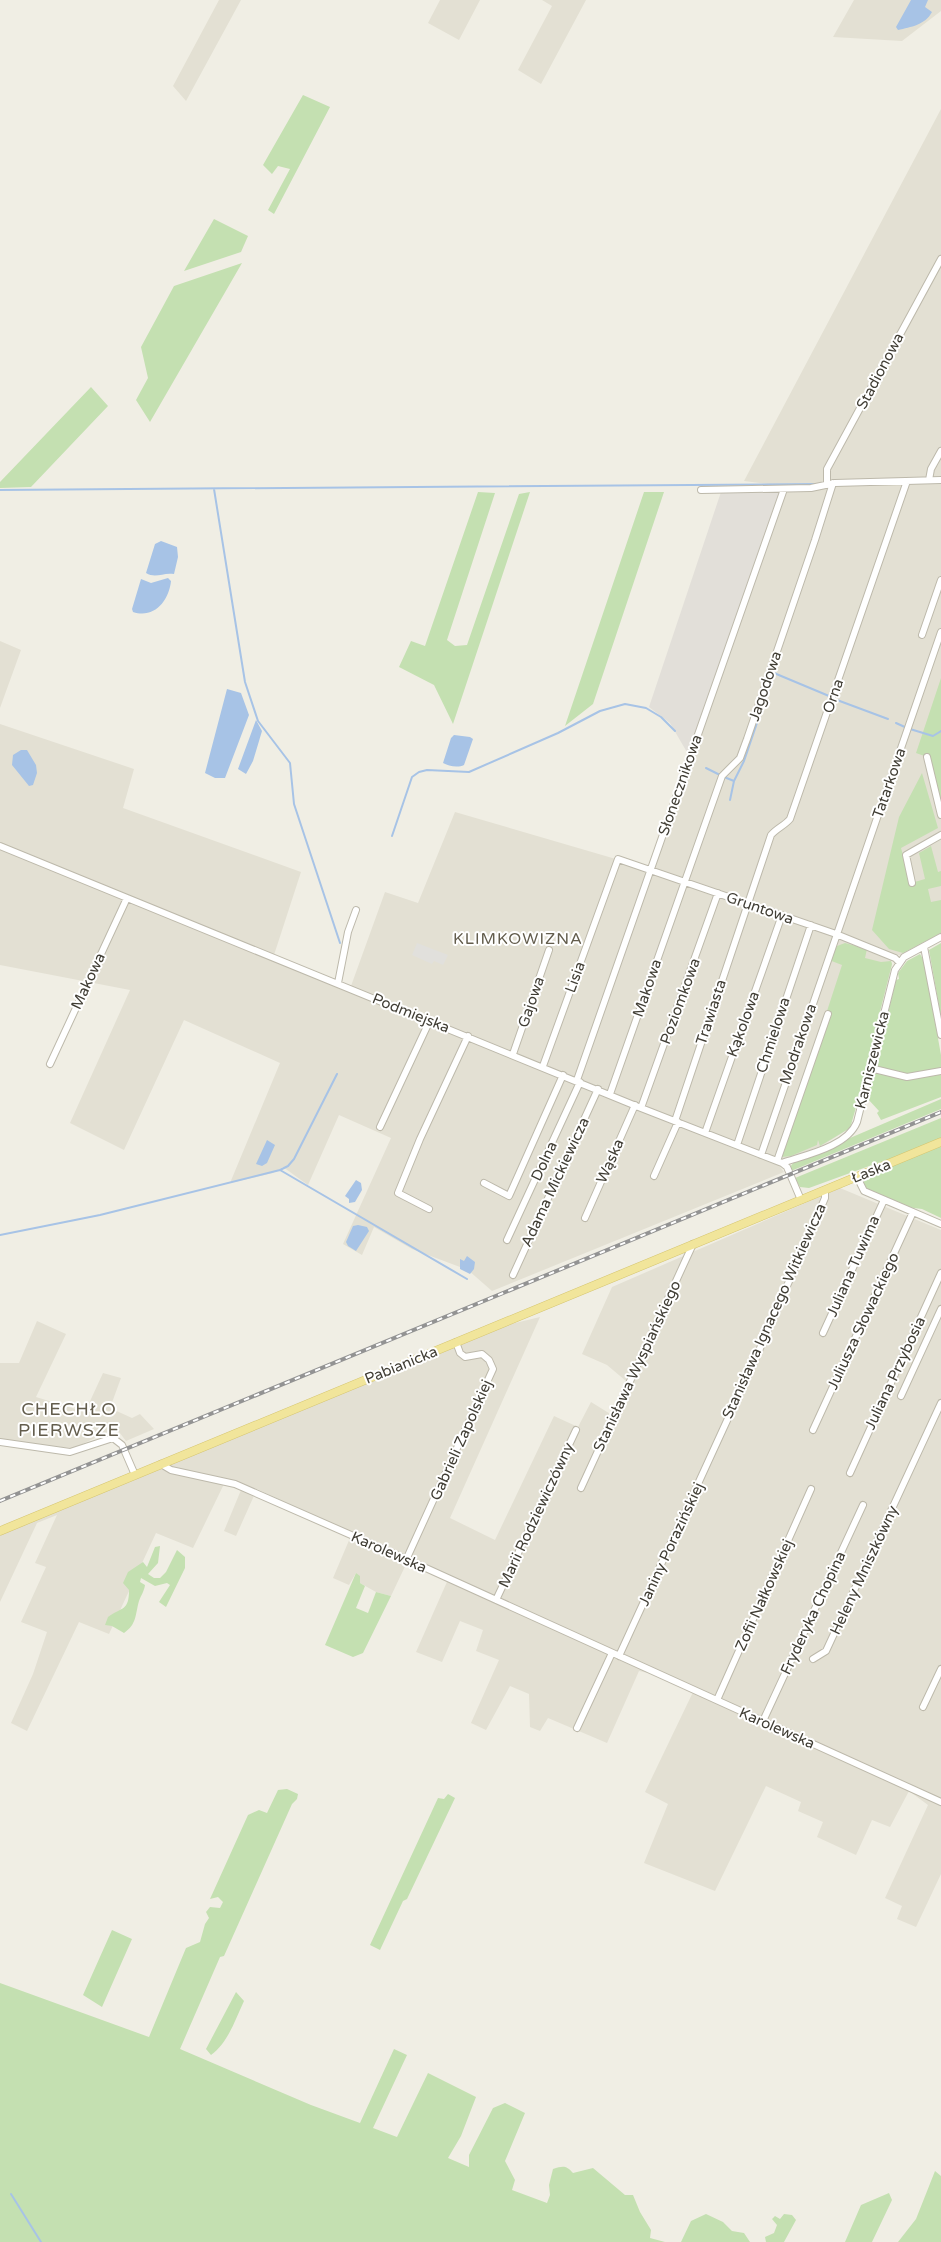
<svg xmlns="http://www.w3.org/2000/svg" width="941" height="2242" viewBox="0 0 941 2242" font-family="'Varela Round',sans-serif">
<rect width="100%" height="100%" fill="#f0eee4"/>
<!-- residential -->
<path fill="#e3e0d3" d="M219,0H241L186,101L173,86Z
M440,0H480L459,40L428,23Z
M542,0H586L541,84L518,70L552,6Z
M854,0H941V11L902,41L833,37Z
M941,109V935L902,956L889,952L892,964L850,1128L825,1144L777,1163L784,1172L492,1291L468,1270L412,1249L374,1227L362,1255L343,1244L391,1138L339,1115L308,1185L283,1167L273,1173L230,1183L280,1063L184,1020L124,1150L70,1123L130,990L0,965V724L134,769L123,808L301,872L274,955L351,986L385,892L418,903L455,812L650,869L786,486L744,481Z
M0,641L21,650L0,708Z
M840,1188L941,1230V1874L916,1927L897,1919L902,1906L885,1898L928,1805L909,1791L890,1827L872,1820L856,1855L817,1837L823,1822L798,1811L801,1802L766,1786L715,1891L644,1863L668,1804L645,1792L694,1690L665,1677L639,1671L607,1743L548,1718L540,1731L530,1727L529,1694L510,1686L486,1730L471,1723L499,1660L476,1651L483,1630L460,1621L442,1662L416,1652L450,1575L409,1558L391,1596L376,1592L360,1583L356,1573L349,1585L333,1578L350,1538L306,1512L257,1489L236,1536L224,1531L241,1490L224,1484L193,1548L156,1533L109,1634L79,1622L27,1731L11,1723L33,1674L47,1632L21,1622L46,1567L35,1563L57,1515L37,1523L0,1602V1531L79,1502L507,1325L540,1317L450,1518L495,1540L554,1416L578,1427L591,1402L612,1415L626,1381L607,1365L582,1354L612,1287Z
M37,1321L66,1334L36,1397L85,1412L103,1373L121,1378L110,1408L132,1418L140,1414L154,1429L126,1441L116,1428L74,1448L0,1442V1363H19Z"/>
<!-- industrial -->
<path fill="#e2dfd9" d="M781,491L688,754L670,723L649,707L721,492Z"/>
<!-- green -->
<path fill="#c4e0b1" d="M303,95L330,107L274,214L268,210L290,169L278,166L272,174L263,165Z
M214,219L248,236L241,252L184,271Z
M242,263L150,422L136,400L148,378L141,347L174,286Z
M91,387L108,406L31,487L0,488V482Z
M478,492L495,493L447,640L455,646L467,645L519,494L530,492L453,724L434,685L399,667L411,641L425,646Z
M644,492H664L593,704L565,726Z
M941,678V801L930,758L916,753Z
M922,773L938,828L901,848L911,883L925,879L919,853L931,846L938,872L941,871V886L928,889L931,902L941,900V933L903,953L889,949L872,930L899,817Z
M845,943L867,949L865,958L881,962L891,961L892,964L855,1111L850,1128L820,1146L818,1140L817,1145L791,1156L782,1157L831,1013L827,1011L842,965L829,960L837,946Z
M941,943V1017L929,950Z
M920,954L924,961L941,1055V1068L905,1074L875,1067L896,980L899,979L898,973L907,961Z
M874,1072L906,1080L941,1074V1097L881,1120L877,1113L879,1111L867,1098Z
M941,1099V1109L791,1171L790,1167L794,1162Z
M941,1118V1138L873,1167L872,1165L809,1188L800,1187L795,1178Z
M941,1145V1218L922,1209L906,1207L867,1190L863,1183L867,1176Z
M160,1546L158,1563L148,1574L154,1578H160L166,1572L177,1550L185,1557V1568L166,1607L159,1602L170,1585L167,1583L155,1586L141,1578L140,1582L145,1585C144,1592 141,1595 139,1601C135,1615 137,1624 124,1633L112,1626L105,1625L108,1617C122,1607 129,1611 129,1590L123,1583L128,1572L143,1562L147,1567L155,1547Z
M356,1573L360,1576V1583L365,1586L356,1608L368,1613L376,1592L391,1596L363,1653L353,1657L325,1645Z
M287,1789L298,1794L297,1799L292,1804L224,1956L220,1957L180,2049L311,2105L360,2123L394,2049L407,2055L373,2128L397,2137L428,2073L476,2097L461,2136L448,2158L469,2167V2155L493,2108L505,2103L525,2113L505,2161L515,2180L512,2190L547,2203L550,2195L549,2185L553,2169C563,2166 566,2165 573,2173L593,2168L625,2195H633L640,2212L651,2230L650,2238L665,2242H0V1983L149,2037L186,1948L200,1942L205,1924L209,1918L206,1912L210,1907L220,1908L223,1902L218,1897L210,1899L248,1815L259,1810L267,1813L278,1790Z
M448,1794L455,1798L407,1899L403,1901L380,1950L370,1945L438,1798L444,1799Z
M112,1930L132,1939L102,2007L83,1995Z
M236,1992L244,2001C235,2020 228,2043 211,2055L206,2049Z
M935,2171L941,2176V2242H898L916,2219Z
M889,2193L892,2200L872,2242H845L861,2205Z
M706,2214L723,2222L732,2231L744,2233L750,2242H681L691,2221Z
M784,2214L792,2215L796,2220L784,2242H766L765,2237L774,2233L777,2225L772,2219L775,2216L780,2219Z"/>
<!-- parking -->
<path fill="#e1e0dc" d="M417,943L448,955L443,965L434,961L432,964L412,955Z"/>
<!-- water -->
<path fill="#a7c3e6" d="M911,0H928L925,7L932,12C925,25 911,27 898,30L896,27Z
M161,541L177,547L178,557L174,574C163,572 156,579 146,573L155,544Z
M168,578L171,581C169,601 154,619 133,612L132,609L141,579L151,583Z
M227,689L241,693L249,715L225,778H215L205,773Z
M256,720L262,731L253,761L246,774L238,769Z
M454,735L470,737L473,739L464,765C458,768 448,766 443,763L451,738Z
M21,750H27L36,765L37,773L33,785L29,786L12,765L13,755Z
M267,1140L275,1145L267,1163L262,1166L256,1164Z
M356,1180L361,1183L362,1190L355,1202L349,1203V1199L345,1196Z
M358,1225L367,1227L369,1231L356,1251L348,1246L346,1242L353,1226Z
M467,1256L475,1262L474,1269L470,1274L460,1269V1259L464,1261Z"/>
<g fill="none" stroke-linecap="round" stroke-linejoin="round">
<!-- stream -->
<path stroke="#a7c3e6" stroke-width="2" d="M214,489L245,682L258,721L290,763L294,804L340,943
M0,490L815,484
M837,700L888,719
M896,723L907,728
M910,729L933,736L941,731
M706,768L720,775
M724,777L734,781L730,800
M734,781L744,761L774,673L829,696
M392,836L412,777L419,772L427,770L469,772L558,733L600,711L625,704L646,708L661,717L675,731
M280,1170L288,1166L294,1159L337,1074
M0,1235L100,1215L280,1170L467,1279
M11,2194L41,2242"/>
<defs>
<path id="minor" d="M929,480L931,469L941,451
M827,485V469L941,259
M701,490L811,488L835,483L941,480
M922,635L941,580
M927,757L941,815
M0,846L641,1108L782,1163L787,1167L801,1200
M912,883L906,855L941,835
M924,947L941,1035
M338,983L348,932L356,910
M513,1054L549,950
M50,1064L127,898
M543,1066L618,859L836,934L895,958L899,962
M870,1068L907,1077L941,1071
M577,1080L784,489
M610,1094L722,776L740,758L747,739L815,540L833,483
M641,1108L718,893
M675,1121L771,835C777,828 784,826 790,819L907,481
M380,1127L430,1020
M705,1133L782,915
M737,1145L811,925
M761,1155L941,632
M777,1161L828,1014
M782,1163C805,1155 847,1147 857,1122L895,970L904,957L941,937
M654,1176L678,1122
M857,1177L864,1191L941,1224
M484,1183L509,1196L563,1075
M429,1209L398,1193L420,1139L468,1036
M585,1218L635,1105
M507,1240L580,1082
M513,1275L598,1089
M823,1333L884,1200
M901,1396L941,1309
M813,1430L913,1212
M0,1442L70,1452L113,1438L122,1445L135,1475
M161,1464L171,1470L235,1484L417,1564L941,1802
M850,1473L941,1273
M581,1488L693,1244
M406,1560L493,1369L489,1360L482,1354L465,1357L460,1353L456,1342
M496,1600L576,1430
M619,1656L758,1353L825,1198V1190
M813,1659L826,1651L941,1403
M717,1700L811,1489
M923,1707L941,1669
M763,1721L863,1505
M577,1728L612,1653"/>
<path id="major" d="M0,1531L941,1142"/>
</defs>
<!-- minor casing -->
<use href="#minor" stroke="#bdb9ab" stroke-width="8"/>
<!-- major casing -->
<use href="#major" stroke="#d4c46e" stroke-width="9"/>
<!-- minor -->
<use href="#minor" stroke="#fff" stroke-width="6"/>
<!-- major -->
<use href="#major" stroke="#f1e59b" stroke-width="8"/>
<defs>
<path id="rail" d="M0,1501L941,1112"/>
</defs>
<!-- rail casing -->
<use href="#rail" stroke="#939393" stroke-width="4"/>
<!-- rail -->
<use href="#rail" stroke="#fff" stroke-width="2" stroke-dasharray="5.5" stroke-linecap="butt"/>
</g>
<g text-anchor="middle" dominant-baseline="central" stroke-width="4" stroke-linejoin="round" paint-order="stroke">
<!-- street labels -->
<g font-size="15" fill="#413e35" stroke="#fff">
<text transform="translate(880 371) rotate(-62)">Stadionowa</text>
<text transform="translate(765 686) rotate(-71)">Jagodowa</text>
<text transform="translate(833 696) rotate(-71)">Orna</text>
<text transform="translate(889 783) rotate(-71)">Tatarkowa</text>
<text transform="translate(680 785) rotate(-71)">Słonecznikowa</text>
<text transform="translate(760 908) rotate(19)">Gruntowa</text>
<text transform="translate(575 977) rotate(-70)">Lisia</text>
<text transform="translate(88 981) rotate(-65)">Makowa</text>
<text transform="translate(647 988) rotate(-71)">Makowa</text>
<text transform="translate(680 1001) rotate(-70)">Poziomkowa</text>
<text transform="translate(531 1002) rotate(-71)">Gajowa</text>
<text transform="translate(711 1012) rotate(-72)">Trawiasta</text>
<text transform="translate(411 1013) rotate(22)">Podmiejska</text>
<text transform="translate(743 1024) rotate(-70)">Kąkolowa</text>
<text transform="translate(773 1035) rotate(-72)">Chmielowa</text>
<text transform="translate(798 1044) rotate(-71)">Modrakowa</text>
<text transform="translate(872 1060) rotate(-76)">Karniszewicka</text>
<text transform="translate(544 1161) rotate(-65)">Dolna</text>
<text transform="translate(610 1161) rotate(-66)">Wąska</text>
<text transform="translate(871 1171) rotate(-22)">Łaska</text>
<text transform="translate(555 1182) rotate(-65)">Adama Mickiewicza</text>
<text transform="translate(853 1266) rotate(-66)">Juliana Tuwima</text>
<text transform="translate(774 1311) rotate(-66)">Stanisława Ignacego Witkiewicza</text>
<text transform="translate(863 1321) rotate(-65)">Juliusza Słowackiego</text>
<text transform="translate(401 1365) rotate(-22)">Pabianicka</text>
<text transform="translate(637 1366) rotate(-65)">Stanisława Wyspiańskiego</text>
<text transform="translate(895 1373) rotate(-65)">Juliana Przybosia</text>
<text transform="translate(461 1440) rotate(-66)">Gabrieli Zapolskiej</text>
<text transform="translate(536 1515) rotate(-65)">Marii Rodziewiczówny</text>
<text transform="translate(671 1544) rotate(-65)">Janiny Porazińskiej</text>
<text transform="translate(389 1552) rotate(24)">Karolewska</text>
<text transform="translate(864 1570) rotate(-65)">Heleny Mniszkówny</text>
<text transform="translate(764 1595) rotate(-66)">Zofii Nałkowskiej</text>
<text transform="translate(813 1613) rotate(-65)">Fryderyka Chopina</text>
<text transform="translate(777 1728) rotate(24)">Karolewska</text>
</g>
<!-- neighbourhood labels -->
<g font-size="16" letter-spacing="1" fill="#635d4d" stroke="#fff">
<text x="518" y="939">KLIMKOWIZNA</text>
</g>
<!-- quarter labels -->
<g font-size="18" letter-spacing="1" fill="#635d4d" stroke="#fff">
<text x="69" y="1409">CHECHŁO<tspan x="69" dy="21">PIERWSZE</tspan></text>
</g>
</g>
</svg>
